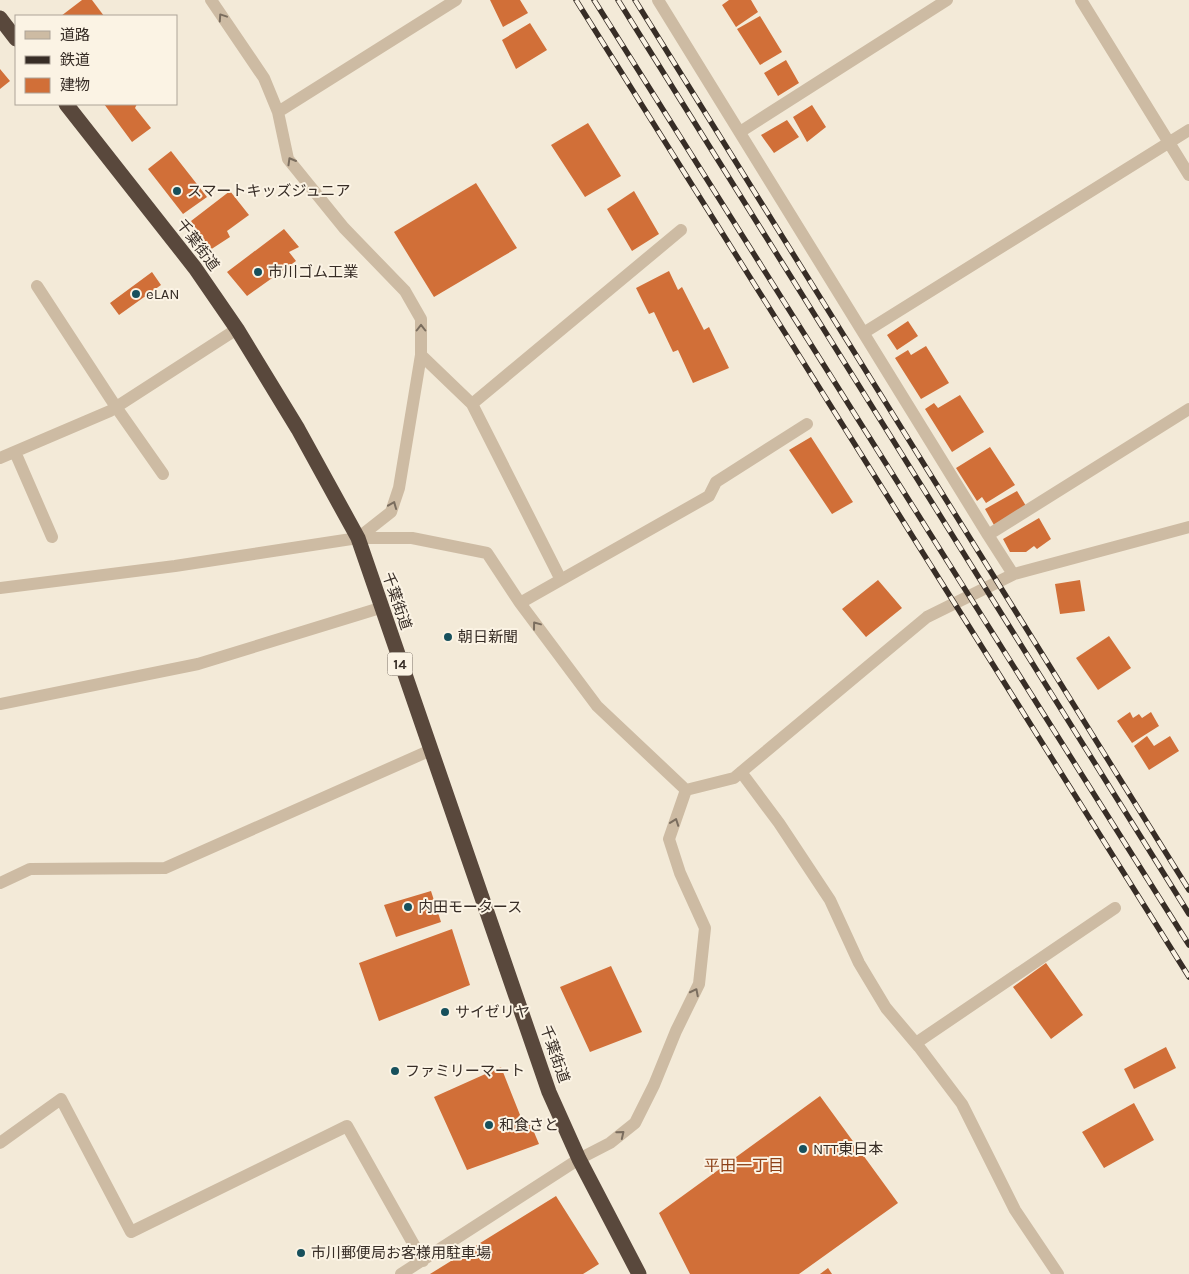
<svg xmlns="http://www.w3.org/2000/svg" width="1189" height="1274" viewBox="0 0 1189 1274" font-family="Karla,'Noto Sans JP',sans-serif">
<rect width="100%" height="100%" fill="#f3ead8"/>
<!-- building -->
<path fill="#d16f38" d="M82,0H92L104,16H61Z
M490,0H520L528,13L503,27Z
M729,0H751L758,12L736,27L722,5Z
M760,16L782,52L760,65L737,29Z
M530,23L547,50L516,69L502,40Z
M786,60L799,83L778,96L764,73Z
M0,69L10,81L0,89Z
M104,104H137L135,108L151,128L132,142Z
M812,105L826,127L807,142L793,117Z
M787,120L799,137L774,153L761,135Z
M588,123L621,176L585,197L551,145Z
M171,151L207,197L183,214L148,169Z
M476,183L517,248L434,297L394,232Z
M230,191L249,215L227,231L230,237L210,250L191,221Z
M634,191L659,234L632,251L607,209Z
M284,229L299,247L289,252L296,261L247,296L227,272Z
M669,271L678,290L682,287L704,330L709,327L729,368L693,383L678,350L673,352L654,312L649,314L636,288Z
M152,272L161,285L119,315L110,303Z
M908,321L918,336L897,350L887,335Z
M926,346L949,383L921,399L895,358L908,350L911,355Z
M960,395L984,432L952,452L925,409L934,403L938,408Z
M811,437L853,502L832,514L789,450Z
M990,447L1015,485L986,503L982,497L977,501L956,468Z
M1017,491L1026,506L994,525L985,509Z
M1039,518L1051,539L1037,549L1034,546L1026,552H1010L1003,539Z
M878,580L902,608L866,637L842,609Z
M1080,580L1085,611L1060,614L1055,584Z
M1109,636L1131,668L1098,690L1076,658Z
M1130,712L1133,718L1139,714L1142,718L1151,712L1159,726L1132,743L1117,721Z
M1147,736L1154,746L1170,736L1179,751L1149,770L1134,746Z
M431,891L441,922L396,937L384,905Z
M452,929L470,985L379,1021L359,963Z
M1046,963L1083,1015L1051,1039L1013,987Z
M611,966L642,1032L590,1052L560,987Z
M1166,1047L1176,1068L1134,1089L1124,1069Z
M501,1067L524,1125H531L539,1144L467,1170L434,1097Z
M820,1096L898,1203L799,1274H690L659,1213Z
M1134,1103L1154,1140L1104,1168L1082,1132Z
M556,1196L599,1264L583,1274H430Z
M828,1268L832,1274H820Z"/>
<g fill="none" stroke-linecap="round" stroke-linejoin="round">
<!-- minor -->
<path stroke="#cdbba3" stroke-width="12" d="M211,0L264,78L278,112L288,159L344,228L405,291L421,319V355L399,488L391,512L358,538
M658,0L988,535L1189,409
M1081,0L1189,175
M278,112L456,0
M740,132L947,0
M37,286L116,407L163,474
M865,332L1189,130
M421,355L472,404L681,230
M472,404L560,578
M15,452L52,537
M0,458L110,411L237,329
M988,535L1013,574
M0,588L175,566L358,538H412L487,553L520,603L597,706L686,790L734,778L927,617L1014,574L1189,527
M520,603L709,496L716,482L807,424
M0,704L198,664L380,608
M741,772L779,823L830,900L859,963L886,1008L919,1047L962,1104L1015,1210L1058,1274
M0,883L30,869L165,868L431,750
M916,1043L1115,908
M0,1143L61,1099L131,1232L347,1126L423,1261
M401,1274L579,1159L610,1143L635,1123L654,1085L676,1031L699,984L705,928L680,873L669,839L686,790"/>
<!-- highway -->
<path stroke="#59483c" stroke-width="15" d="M0,18L16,39
M66,104L195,268L237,329L298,429L358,538L549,1092L579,1159L639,1274"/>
<defs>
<path id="rail" d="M576,0L1189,977
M594,0L1189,945
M618,0L1189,914
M635,0L1189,890"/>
</defs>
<!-- rail casing -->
<use href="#rail" stroke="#372d26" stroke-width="5.5"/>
<!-- rail -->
<use href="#rail" stroke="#fbf3e4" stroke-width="4" stroke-dasharray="11" stroke-linecap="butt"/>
</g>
<!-- one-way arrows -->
<defs><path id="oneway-chevron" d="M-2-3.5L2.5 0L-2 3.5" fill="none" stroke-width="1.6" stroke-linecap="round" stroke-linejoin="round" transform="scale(1.25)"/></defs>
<g stroke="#7a6d5e">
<use href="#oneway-chevron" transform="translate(222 17) rotate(-124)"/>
<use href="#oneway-chevron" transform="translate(291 161) rotate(-120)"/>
<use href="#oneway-chevron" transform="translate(421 328) rotate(-90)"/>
<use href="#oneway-chevron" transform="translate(393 505) rotate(-68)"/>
<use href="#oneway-chevron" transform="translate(536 625) rotate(-127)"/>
<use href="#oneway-chevron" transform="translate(675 822) rotate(-70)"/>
<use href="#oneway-chevron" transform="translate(695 992) rotate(-63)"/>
<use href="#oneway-chevron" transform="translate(621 1134) rotate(-39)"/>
</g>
<!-- markers -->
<g fill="#17505c" stroke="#fbf3e4" stroke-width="2">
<circle cx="177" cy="191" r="5"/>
<circle cx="258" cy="272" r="5"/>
<circle cx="136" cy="294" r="5"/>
<circle cx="448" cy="637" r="5"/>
<circle cx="408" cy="907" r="5"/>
<circle cx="445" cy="1012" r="5"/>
<circle cx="395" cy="1071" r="5"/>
<circle cx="489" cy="1125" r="5"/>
<circle cx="803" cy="1149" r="5"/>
<circle cx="301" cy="1253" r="5"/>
</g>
<g text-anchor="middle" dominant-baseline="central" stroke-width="4" stroke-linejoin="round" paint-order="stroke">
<!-- shield labels -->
<rect fill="#fbf3e4" stroke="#72685f" stroke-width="1" x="387.5" y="652.5" width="25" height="23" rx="4"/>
<g font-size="14" font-weight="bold" fill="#372d26">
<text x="400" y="664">14</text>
</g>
<!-- poi labels -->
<g font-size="15" fill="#372d26" stroke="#fbf3e4" text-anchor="start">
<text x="187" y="191">スマートキッズジュニア</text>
<text x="268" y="272">市川ゴム工業</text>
<text x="146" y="294">eLAN</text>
<text x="458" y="637">朝日新聞</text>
<text x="418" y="907">内田モータース</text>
<text x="455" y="1012">サイゼリヤ</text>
<text x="405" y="1071">ファミリーマート</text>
<text x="499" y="1125">和食さと</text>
<text x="813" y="1149">NTT東日本</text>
<text x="311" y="1253">市川郵便局お客様用駐車場</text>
</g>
<!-- street labels -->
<g font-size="15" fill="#372d26" stroke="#fbf3e4">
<text transform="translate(198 245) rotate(53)">千葉街道</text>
<text transform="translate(397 601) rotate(71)">千葉街道</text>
<text transform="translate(555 1054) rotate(71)">千葉街道</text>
</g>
<!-- neighbourhood labels -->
<g font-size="16" fill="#8d4117" stroke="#fbf3e4">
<text x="744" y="1165">平田一丁目</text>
</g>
</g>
<!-- legend -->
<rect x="15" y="15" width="162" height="90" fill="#fbf3e4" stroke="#ada498"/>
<rect x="25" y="31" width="25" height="8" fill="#cdbba3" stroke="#ada498"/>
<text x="60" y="40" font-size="15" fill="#372d26">道路</text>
<rect x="25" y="56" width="25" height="8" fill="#372d26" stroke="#ada498"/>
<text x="60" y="65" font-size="15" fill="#372d26">鉄道</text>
<rect x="25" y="78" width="25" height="15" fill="#d16f38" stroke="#ada498"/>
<text x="60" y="90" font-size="15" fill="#372d26">建物</text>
</svg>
